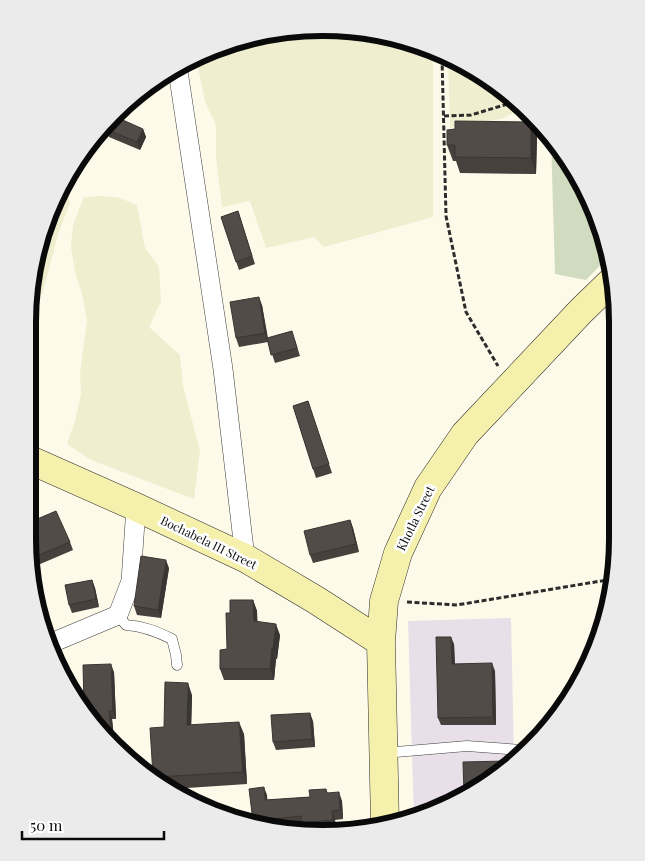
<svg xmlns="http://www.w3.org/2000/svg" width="645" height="861" viewBox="0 0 645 861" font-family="'Playfair Display',serif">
<rect width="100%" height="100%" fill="#fdfaea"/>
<!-- industrial -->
<path fill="#e8dfe9" d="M511,618L514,759L502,773L414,819L408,621Z"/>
<!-- farmland -->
<path fill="#efeece" d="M361,30L433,54V217L324,247L314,237L266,248L250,201L222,207L216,157V125L205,102L197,62L246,37Z
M448,60L470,67L519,110L501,119L467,124L450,128Z
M64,188L66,189L70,203L58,234L43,292L33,302L29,301L37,246Z
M102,196L120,198L137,205L145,248L159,267L161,301L149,327L180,355L183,386L200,451L194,499L91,460L67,444L75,421L81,395L80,373L87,321L82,294L75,272L71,247L73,225L84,197Z"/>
<!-- cemetery -->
<path fill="#d0dbbf" d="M551,138L557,143L595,209L608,257L586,280L555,274Z"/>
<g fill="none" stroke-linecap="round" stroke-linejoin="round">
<defs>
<path id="lane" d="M118,615L126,625C143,626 156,631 172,639L176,655L177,665
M384,753L467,746L522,750"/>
<path id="street" d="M178,71L223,369L245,558
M49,644L118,615L131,581L136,507"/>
<path id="secondary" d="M28,459L136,507L245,558L316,600L381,642
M385,824L381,642L384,601L398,553L428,488L465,434L581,311L614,279"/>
</defs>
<!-- lane casing -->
<use href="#lane" stroke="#3d3d3d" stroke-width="11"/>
<!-- street casing -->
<use href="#street" stroke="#3d3d3d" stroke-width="20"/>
<!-- secondary casing -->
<use href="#secondary" stroke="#2c2c2c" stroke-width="29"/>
<!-- path -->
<path stroke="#2c2c2c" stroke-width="3" stroke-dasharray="5 2.5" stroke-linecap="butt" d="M442,58L446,216L466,312L498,366
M444,116L471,115L511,103
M407,602L457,605L613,579"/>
<!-- lane -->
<use href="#lane" stroke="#fff" stroke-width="10"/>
<!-- street -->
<use href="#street" stroke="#fff" stroke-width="19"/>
<!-- secondary -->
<use href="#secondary" stroke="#f5f1ac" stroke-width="28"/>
</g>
<!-- wall -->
<path fill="#47413e" d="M531,122L537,137L536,174L460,173L456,161H453L447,145L455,129Z
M106,129H143L146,137L140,150L109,137Z
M238,211L255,264L239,270L221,217Z
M262,305L268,338L295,340L300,356L275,363L268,342L239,347L236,338Z
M308,401L332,473L316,478L293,406Z
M350,520L353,528L359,552L313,563L310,555Z
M28,538L70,542L73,550L31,568Z
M169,568L161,618L137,615L134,606Z
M92,580L95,588L99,607L72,613L69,605Z
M253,600L257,611V622L280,635L277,659H276L274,680H224L220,669L227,649L230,613Z
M454,644L455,664L495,671L496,725H441L438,718Z
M114,672L116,719H112L115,748L84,705Z
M192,695L191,725L244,734L247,784L172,789L153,775L164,727Z
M313,721L315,747L276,750L273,742Z
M328,793L342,801L343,819L335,820L336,829L310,831L305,830L303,825L268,828H265L254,824L253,821L267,795V800L310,797Z"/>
<!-- shaded-wall -->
<path fill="#393532" d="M531,122L537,137L536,174L531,158Z
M143,129L146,137L140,150L137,142Z
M259,297L262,305L268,342L265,333Z
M36,365L39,374L28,402V386Z
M350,520L353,528L359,552L356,544Z
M166,560L169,568L161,618L158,610Z
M92,580L95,588L99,607L96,599Z
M253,600L257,611L258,632L254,621Z
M276,624L280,635L277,659L273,649Z
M451,637L454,644L455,672L452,664Z
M272,648L276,659L274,680L270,669Z
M492,663L495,671L496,725L493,717Z
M111,664L114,672L116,719L113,711Z
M188,683L192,695L191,737L187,725Z
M109,711L112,719L115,748L113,745Z
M310,713L313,721L315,747L312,739Z
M239,722L244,734L247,784L243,772Z
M264,787L267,795L268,809L265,800Z
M339,792L342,801L343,819L340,810Z
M332,811L335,820L336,829L333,820Z"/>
<!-- building -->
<path fill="#524c48" stroke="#393532" d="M116,117L143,129L137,142L106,129Z
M455,121L531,122V158L455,157V145H447V130L455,129Z
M238,211L252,256L236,262L221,217Z
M259,297L265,333L236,338L230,302Z
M292,331L297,348L271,355L267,338Z
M28,362L36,365L28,386Z
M308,401L329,464L313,469L293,406Z
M56,511L70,542L30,559L28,538V523Z
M350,520L356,544L310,555L304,531Z
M141,556L166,560L158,610L134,606Z
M92,580L96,599L69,605L65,585Z
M230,600H253L254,621L276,624L273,649L272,648L270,669H220V650L227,649L226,613H230Z
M436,637H451L452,664L492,663L493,717L438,718Z
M111,664L113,711H109L113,745L81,705H84L83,665Z
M165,682L188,683L187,725L239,722L243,772L156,777L153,775L150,728L164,727Z
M310,713L312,739L273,742L271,715Z
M506,761V768L502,773L464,793L463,762Z
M264,787L265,800L310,797L309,790L326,789L327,793L339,792L340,810L332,811L333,820L302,823L301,816L253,821L249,789Z"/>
<g text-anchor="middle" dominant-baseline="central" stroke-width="5" stroke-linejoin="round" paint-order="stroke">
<!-- street labels -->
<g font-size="12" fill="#0a0a0a" stroke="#fff">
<text transform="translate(415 518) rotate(-64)">Khotla Street</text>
<text transform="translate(209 542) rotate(26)">Bochabela III Street</text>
</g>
</g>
<!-- crop -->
<path d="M0 0H645V861H0ZM322 36H323A286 286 0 0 1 609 322V539A286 286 0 0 1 323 825H322A286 286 0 0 1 36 539V322A286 286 0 0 1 322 36Z" fill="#ebebeb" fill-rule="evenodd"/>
<path fill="none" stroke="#0a0a0a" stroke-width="6" d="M322 36H323A286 286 0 0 1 609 322V539A286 286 0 0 1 323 825H322A286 286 0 0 1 36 539V322A286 286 0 0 1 322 36Z"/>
<!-- scale -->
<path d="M22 831v8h142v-8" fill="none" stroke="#0a0a0a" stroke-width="2.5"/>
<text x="30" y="831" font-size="15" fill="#0a0a0a" stroke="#ffffff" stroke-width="4" paint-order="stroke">50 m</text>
</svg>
